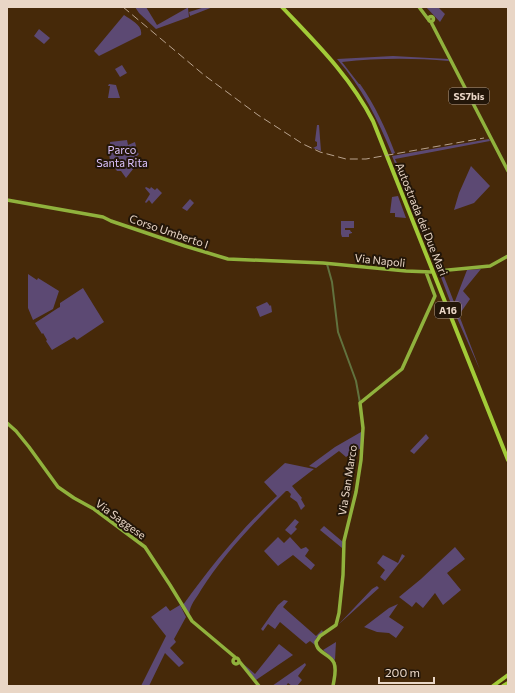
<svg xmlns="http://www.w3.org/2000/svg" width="515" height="693" viewBox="0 0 515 693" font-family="Commissioner,sans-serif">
<rect width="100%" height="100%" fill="#462909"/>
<!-- green -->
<path fill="#5c4973" d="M135,7H146L157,25L187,8H188L189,17L156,29L139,13Z
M205,7H213L190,16L189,12Z
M426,7H438L445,14L440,22Z
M124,15C131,20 143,25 141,35L99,56L94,51Z
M39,29L50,38L44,44L34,36Z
M393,56L448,59L449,61C413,58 378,58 342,62L359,84H360C375,105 386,129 395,153L392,154C378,120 362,87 337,59Z
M122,65L127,73L120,77L115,69Z
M109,84L116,85L120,98H108L110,86H108Z
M317,125H319L321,151L313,148L317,146V142L315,141Z
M489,139L490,141L395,159L402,174L406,176L405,180L409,190L406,191L392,156Z
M127,140L128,145L135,142L136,146L133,149L134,152H137L139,154L132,161L133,163L135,162L137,164L126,178L121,171H117L110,162L109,152L111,151L110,142Z
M471,166L490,186L474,203L454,210L459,193Z
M146,187L150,189L151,187L155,190L157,188L162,193L152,204L149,200L146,203L145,202L150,194L145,188Z
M407,193L411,194L440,267L437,270Z
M398,196L406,218L395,217V213H390L392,197Z
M190,199L194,203L187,211L182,208Z
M341,221H354V228H345V230H350L351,232H352V233L349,234V237H342L341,234Z
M481,269L463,291L470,299L459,315L480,370L453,309L439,272L443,274L454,302L455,301L467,270Z
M28,274L37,280L38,278L59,291L53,309L33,320L28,308Z
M83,288L104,322L77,340L74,337L52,350L46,341L47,340L43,333L42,334L35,323L58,308L60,307V303Z
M267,302L270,306L271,305L272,312L260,317L256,307Z
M361,432V448L346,457L339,451L316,468L309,466L335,447Z
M426,434L429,438L414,454L410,451Z
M285,463L314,469L292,486L302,498L301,499L305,506L301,510L297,502L290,497L291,494L288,491H286C255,521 224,554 201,590C196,599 190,604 189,615L183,605C212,565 241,529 277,496L264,482Z
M295,519L299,522L295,527L297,529L291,535L285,530Z
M324,526L343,542L342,548L320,530Z
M278,537L284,543L290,537L301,549L306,547L309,550L305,556L315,565L311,570L293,555L278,566L264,551Z
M455,547L465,559L447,573L461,590L443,605L435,593L423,608L416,602L412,607L399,597L421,579Z
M402,554L405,556L385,581L380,577L385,570L377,563L383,555L398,563Z
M377,586L379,588L338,625L372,589Z
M284,600L288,601L283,607L316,636L322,630L323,632L316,638L315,645L310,641L306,644L280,622L275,629L268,624L263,631L261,629L278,605Z
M398,604L389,617L404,627L396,638L389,633L377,632L364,627L389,608Z
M180,605L186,617L174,639L176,642L170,648L184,663L179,667L165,653L149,686H141L166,636L151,617L166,606L170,611Z
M336,642L335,660L323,650Z
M279,644L293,655L256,680L240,661L255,674Z
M305,663L306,665L298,676L302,680L297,686H292L288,683L286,686H272Z"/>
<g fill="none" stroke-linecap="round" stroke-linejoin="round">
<!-- minor -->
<path stroke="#61723e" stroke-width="2" d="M327,264L332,282L338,332L356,381L360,403"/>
<!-- major -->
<path stroke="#90b23d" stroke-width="3.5" d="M419,7L428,19
M428.5 19a2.5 2.5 0 1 1 5 0a2.5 2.5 0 1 1-5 0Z
M431,22L508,171
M7,200L103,217L111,221L185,246L228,259L323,263L406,271L431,272
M438,271L490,266L508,256
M7,423L16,431L29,447L58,487L74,498L94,509L145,547L170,585L192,621L236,658
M233 661a3 3 0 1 1 6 0a3 3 0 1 1-6 0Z
M239,661L259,686
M333,686C334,679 337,670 334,663C331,654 316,653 316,642L320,636L336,625L339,613L343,575L344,541L356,492L361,460L363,428L360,403L402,369L435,296L426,272"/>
<!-- highway -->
<path stroke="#a2cb38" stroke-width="4" d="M282,7C316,43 350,76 373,121L508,460
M493,686L508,675
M503,686L508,683"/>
<!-- rail -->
<path stroke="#b8a28d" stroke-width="1" stroke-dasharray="8 4" stroke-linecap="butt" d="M123,7L204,75L258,115L303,144L320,152L346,159H366L484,138"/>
</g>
<g text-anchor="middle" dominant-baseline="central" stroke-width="4" stroke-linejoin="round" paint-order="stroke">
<!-- shield labels -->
<g fill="#231609" stroke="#ae9c8d" stroke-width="1">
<rect x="449" y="88" width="40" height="16" rx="3"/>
<rect x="435" y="302" width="26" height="16" rx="3"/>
</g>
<g font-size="10" font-weight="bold" fill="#e9d6c6">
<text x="469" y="96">SS7bis</text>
<text x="448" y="310">A16</text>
</g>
<!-- park labels -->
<g font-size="11" fill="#dcc2fe" stroke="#231609">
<text x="122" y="149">Parco<tspan x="122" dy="13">Santa Rita</tspan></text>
</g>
<!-- street labels -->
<g font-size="11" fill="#e9d6c6" stroke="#231609">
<text transform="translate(422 219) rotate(68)">Autostrada dei Due Mari</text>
<text transform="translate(169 231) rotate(19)">Corso Umberto I</text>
<text transform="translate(380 260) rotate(6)">Via Napoli</text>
<text transform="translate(347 480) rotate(-81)">Via San Marco</text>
<text transform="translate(121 519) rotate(36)">Via Saggese</text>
</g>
</g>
<!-- border -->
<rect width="515" height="693" fill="none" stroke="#e9d6c6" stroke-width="16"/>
<!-- scale -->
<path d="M379 677v6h55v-6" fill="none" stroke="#e9d6c6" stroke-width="2"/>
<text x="385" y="677" font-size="12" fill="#e9d6c6" stroke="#231609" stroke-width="3" paint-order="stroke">200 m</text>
</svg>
